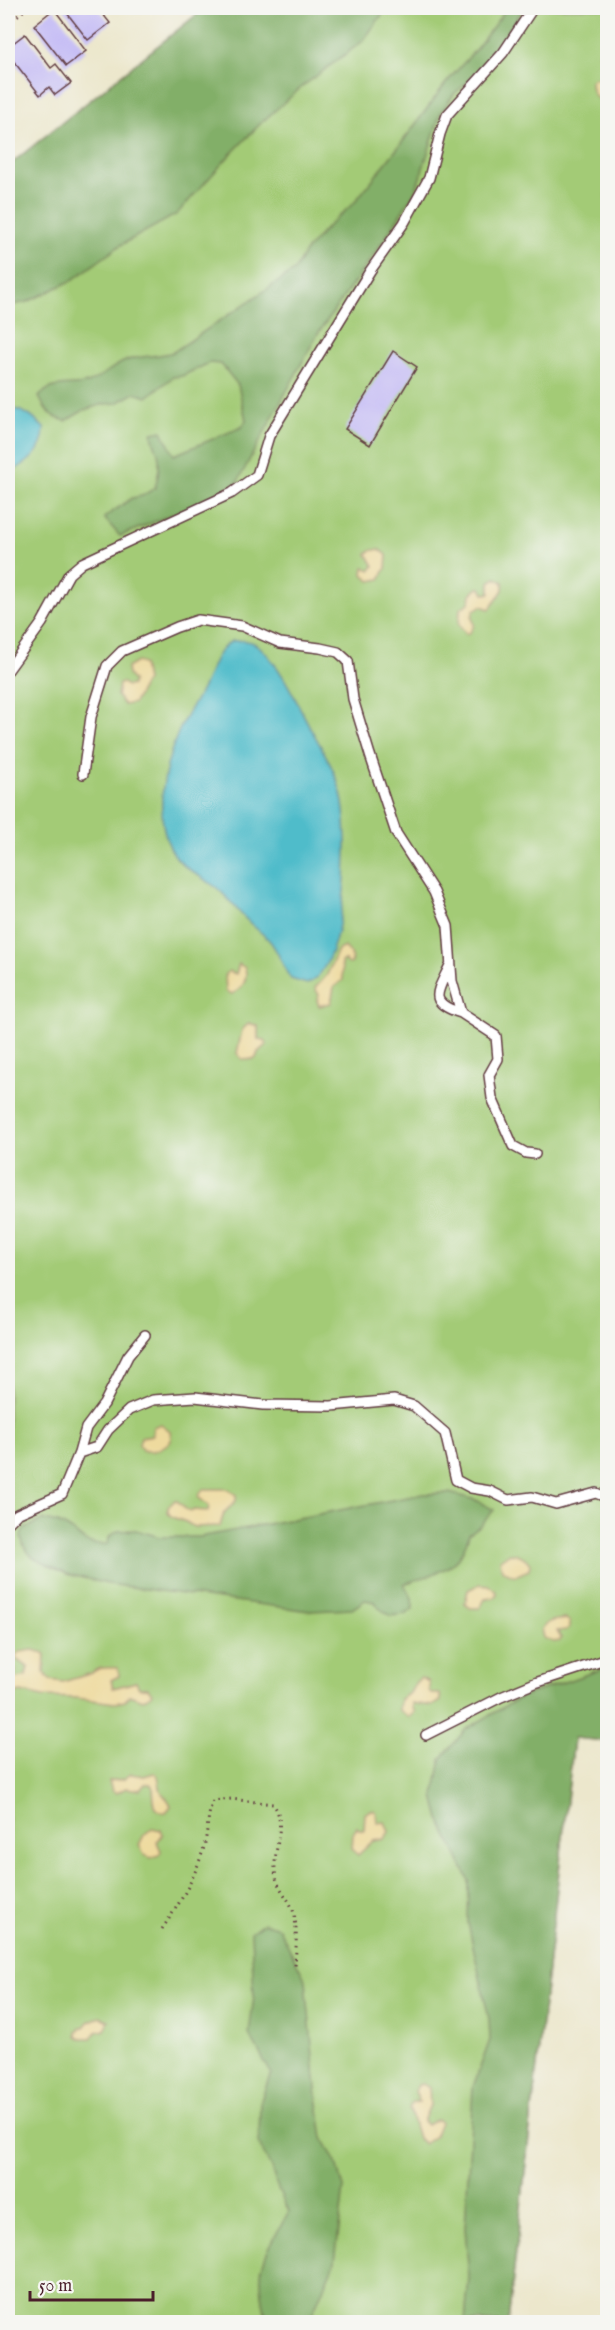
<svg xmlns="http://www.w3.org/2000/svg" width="615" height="2330" viewBox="0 0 615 2330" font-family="'IM FELL English',serif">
<rect width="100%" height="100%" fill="#f6f6f2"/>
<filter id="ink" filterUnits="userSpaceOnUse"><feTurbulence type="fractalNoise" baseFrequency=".0167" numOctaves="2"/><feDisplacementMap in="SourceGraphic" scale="12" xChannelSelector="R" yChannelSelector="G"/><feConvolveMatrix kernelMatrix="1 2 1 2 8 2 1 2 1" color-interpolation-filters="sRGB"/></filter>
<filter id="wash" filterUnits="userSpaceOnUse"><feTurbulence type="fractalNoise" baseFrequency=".008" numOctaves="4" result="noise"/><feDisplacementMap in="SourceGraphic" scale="24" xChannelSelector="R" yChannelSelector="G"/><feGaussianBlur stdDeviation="1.35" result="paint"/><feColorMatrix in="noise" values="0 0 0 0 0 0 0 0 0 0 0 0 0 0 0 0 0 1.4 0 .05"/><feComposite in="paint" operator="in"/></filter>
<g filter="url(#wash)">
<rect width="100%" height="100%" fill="#ece7cc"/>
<!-- green -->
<path fill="#a3cb76" stroke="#767550" stroke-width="1.5" d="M205,8H607L608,1741L574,1738L508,2322H8V166Z"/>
<!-- forest -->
<path fill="#82af67" stroke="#666749" stroke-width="1.5" d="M205,8H387L363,41L303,86L262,122L229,156L177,214L121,245L71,281L27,302L8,306V166Z
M507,8H524L486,62L467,83L454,94L441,112L416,190L386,237L317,335L237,483L202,502L120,536L104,518L132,498L142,496L155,488C158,477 161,464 158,453C155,446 153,441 152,433L162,431L174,455L242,427L246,420L238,385L221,364L209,363L182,376L173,377L147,397L135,393L117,403L104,404L84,410L66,421C50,417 46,411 39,397C51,381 70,388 87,383C102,378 113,365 128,360C143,355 158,357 173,352L294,271L305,252L328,226L354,203L400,145L446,83L476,49Z
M449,1493L476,1500L494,1510L481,1525L469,1534C460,1572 437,1572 404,1584L412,1598L413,1609L406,1614L391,1616L379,1608L375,1602L365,1600L352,1609L310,1611L108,1584L67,1574L33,1558L24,1547L21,1537L23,1530L42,1520C49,1521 56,1522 62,1525C83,1534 78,1546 107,1544L110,1536L118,1531L136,1530L160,1537H200L423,1494Z
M607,1664V1741L574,1738L508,2322H465L469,2277L465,2228L473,2087L490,2040L489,2019L468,1923L469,1881L441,1823L434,1796L441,1759L466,1729L521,1697L599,1670Z
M263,1923L279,1928L306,1981L316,2089L323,2138L338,2167L344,2188L335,2261L309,2322H267C264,2307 260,2291 261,2275C261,2258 281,2226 289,2211L278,2189L271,2168L259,2143L260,2103L271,2073L249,2034L254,1996L251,1932Z"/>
<!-- sand -->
<path fill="#eeda9e" stroke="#9c7c64" stroke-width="1.5" d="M607,39L608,101C595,102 591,92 591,81L594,78L603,79L607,69L599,54Z
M379,549L387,555L386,568L380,579L370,581L363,574L364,567L371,570L374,566L367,554L370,551Z
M496,578L503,582V590L490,609L481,606L474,610L472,617L474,625L470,632L466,634L459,625L460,609L470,602L471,594L478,588H481L484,594L490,593V582Z
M137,662L143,664L146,681L134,703L124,705L117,696L119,684L123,683L127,686L132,685L133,681L128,675L127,668Z
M345,947L351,954L352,963L349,964L344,960L341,962L343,980L334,987L331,1003L319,1006L317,1000L319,995L315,988L327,975L338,950Z
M239,964L245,968C248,979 243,989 232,994L226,991L225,974L229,971L236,974Z
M249,1023L258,1026V1039L265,1040L266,1045L258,1052L256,1058C247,1061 241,1061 237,1053L242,1030Z
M161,1424L170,1431L171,1441C163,1448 152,1454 142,1450L139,1444L141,1437L152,1435L153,1427Z
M203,1489H227L236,1495V1501L224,1513L220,1526L194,1527L186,1522L172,1517L168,1513V1507L175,1500C183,1503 183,1510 190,1512L194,1510L208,1511L209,1506L198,1497Z
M510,1553C518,1553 526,1557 530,1564L529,1570L515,1576L502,1570L500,1560Z
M480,1584L488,1585L496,1591L497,1594L493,1598L485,1599L480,1608H470L465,1603L468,1590Z
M566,1619L570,1622V1627L566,1630L557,1631L561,1638L560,1641L553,1642L544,1638L542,1629C548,1620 556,1620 566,1619Z
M33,1650L45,1653L44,1673L50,1680L63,1682L92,1673C98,1666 109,1668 118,1668L119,1676L111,1680L113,1688L136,1682L139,1688H148L152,1694L143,1700L130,1695L125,1701L115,1703L76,1698L43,1697L21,1692L8,1695V1667L16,1670L13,1679L26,1676L28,1667L17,1660L15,1656L20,1652Z
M421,1678L429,1682V1690L431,1694H440L441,1701L432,1706L412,1703V1708L415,1712L409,1717L399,1710L400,1699L410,1693L416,1682Z
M154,1773C162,1779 157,1785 162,1793C166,1799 169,1799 171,1806L166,1812C152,1814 154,1796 153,1787L150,1784H145L140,1790L126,1788L117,1793L112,1791L109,1781L124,1779L131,1774L144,1776Z
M370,1810L376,1811L377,1823L385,1822L389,1832L384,1839L373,1841L358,1855L352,1850L353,1834L357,1827L359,1830H364L365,1814Z
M152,1828L161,1830L163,1834L157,1842L161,1851L159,1855L151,1858L144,1855L139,1845L144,1835Z
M100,2016L109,2021L105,2030L96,2032L91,2038H81L77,2036V2032L81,2027H85L89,2022Z
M423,2084L429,2088L430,2105L423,2121L427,2125L437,2119L440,2122L434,2137L424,2144L418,2138L409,2108L413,2102H419L415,2091L418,2085Z"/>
<!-- water -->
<path fill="#50bcca" stroke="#4d6e7a" stroke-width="1.5" d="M8,408C23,409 33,417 44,428C44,453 27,463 8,474Z
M232,641C244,640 253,640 262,649C283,670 296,701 310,727C322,749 335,769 341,793C351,832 349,966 307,984L291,979C282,967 279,951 269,940C262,933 255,928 248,921C237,911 229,898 217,888C203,877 183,869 174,854C147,812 170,736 197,698C210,680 212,652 232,641Z"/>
<g id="blocks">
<!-- building -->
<path fill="#c4bbf5" d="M63,8H98L110,23L88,40Z
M54,9L86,51L66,66L34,25Z
M25,34L51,68L56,64L71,83L55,95L49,87L40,95L8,54V47Z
M393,351L417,367L370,445L345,429Z"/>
</g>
</g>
<g filter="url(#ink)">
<use href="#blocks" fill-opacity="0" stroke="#623d43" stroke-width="1.5"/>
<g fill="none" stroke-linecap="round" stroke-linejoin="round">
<defs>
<path id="service" d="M8,670L42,623L69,574L82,563L232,493L257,475L269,436L370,271L404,223L429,178L440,134L447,115L503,53L533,8
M83,774L91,717L107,666L122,651L177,627L198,620L242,626L280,643L320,648L338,652L348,661L353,699L370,755L396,833L434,892L448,926L452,981L461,1013L496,1036L498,1059L489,1075L492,1098L513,1146L526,1153L535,1154
M450,965C438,992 426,1002 461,1013
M79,1453L97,1447L108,1430L129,1410L153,1400L195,1397L263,1405L331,1406L394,1400L414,1406L445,1433L456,1480L471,1488L490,1491L508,1500L532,1497L556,1504L596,1493L608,1498
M8,1523L17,1514L62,1494L79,1453L86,1428L104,1404L128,1356L145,1335
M426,1735L501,1697L535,1683L608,1659"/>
</defs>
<!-- service casing -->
<use href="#service" stroke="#623d43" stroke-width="12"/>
<!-- path -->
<path stroke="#623d43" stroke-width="3" stroke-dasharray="1.5 4.5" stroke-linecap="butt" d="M8,23L27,8
M162,1929C180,1903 195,1878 204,1847C208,1832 207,1815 213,1801L231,1799L273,1804C287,1821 274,1848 275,1868C275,1888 287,1894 293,1910C298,1927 296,1949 295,1966"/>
<!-- service -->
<use href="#service" stroke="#fff" stroke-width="9"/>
</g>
</g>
<!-- margin -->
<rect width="615" height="2330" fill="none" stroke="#f6f6f2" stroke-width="30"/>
<!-- scale -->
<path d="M30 2291v9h123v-9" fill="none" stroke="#4a1f2b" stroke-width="3"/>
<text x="39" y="2291" font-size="18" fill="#4a1f2b" stroke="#f6f6f2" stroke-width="4.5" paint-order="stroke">50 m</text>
</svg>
